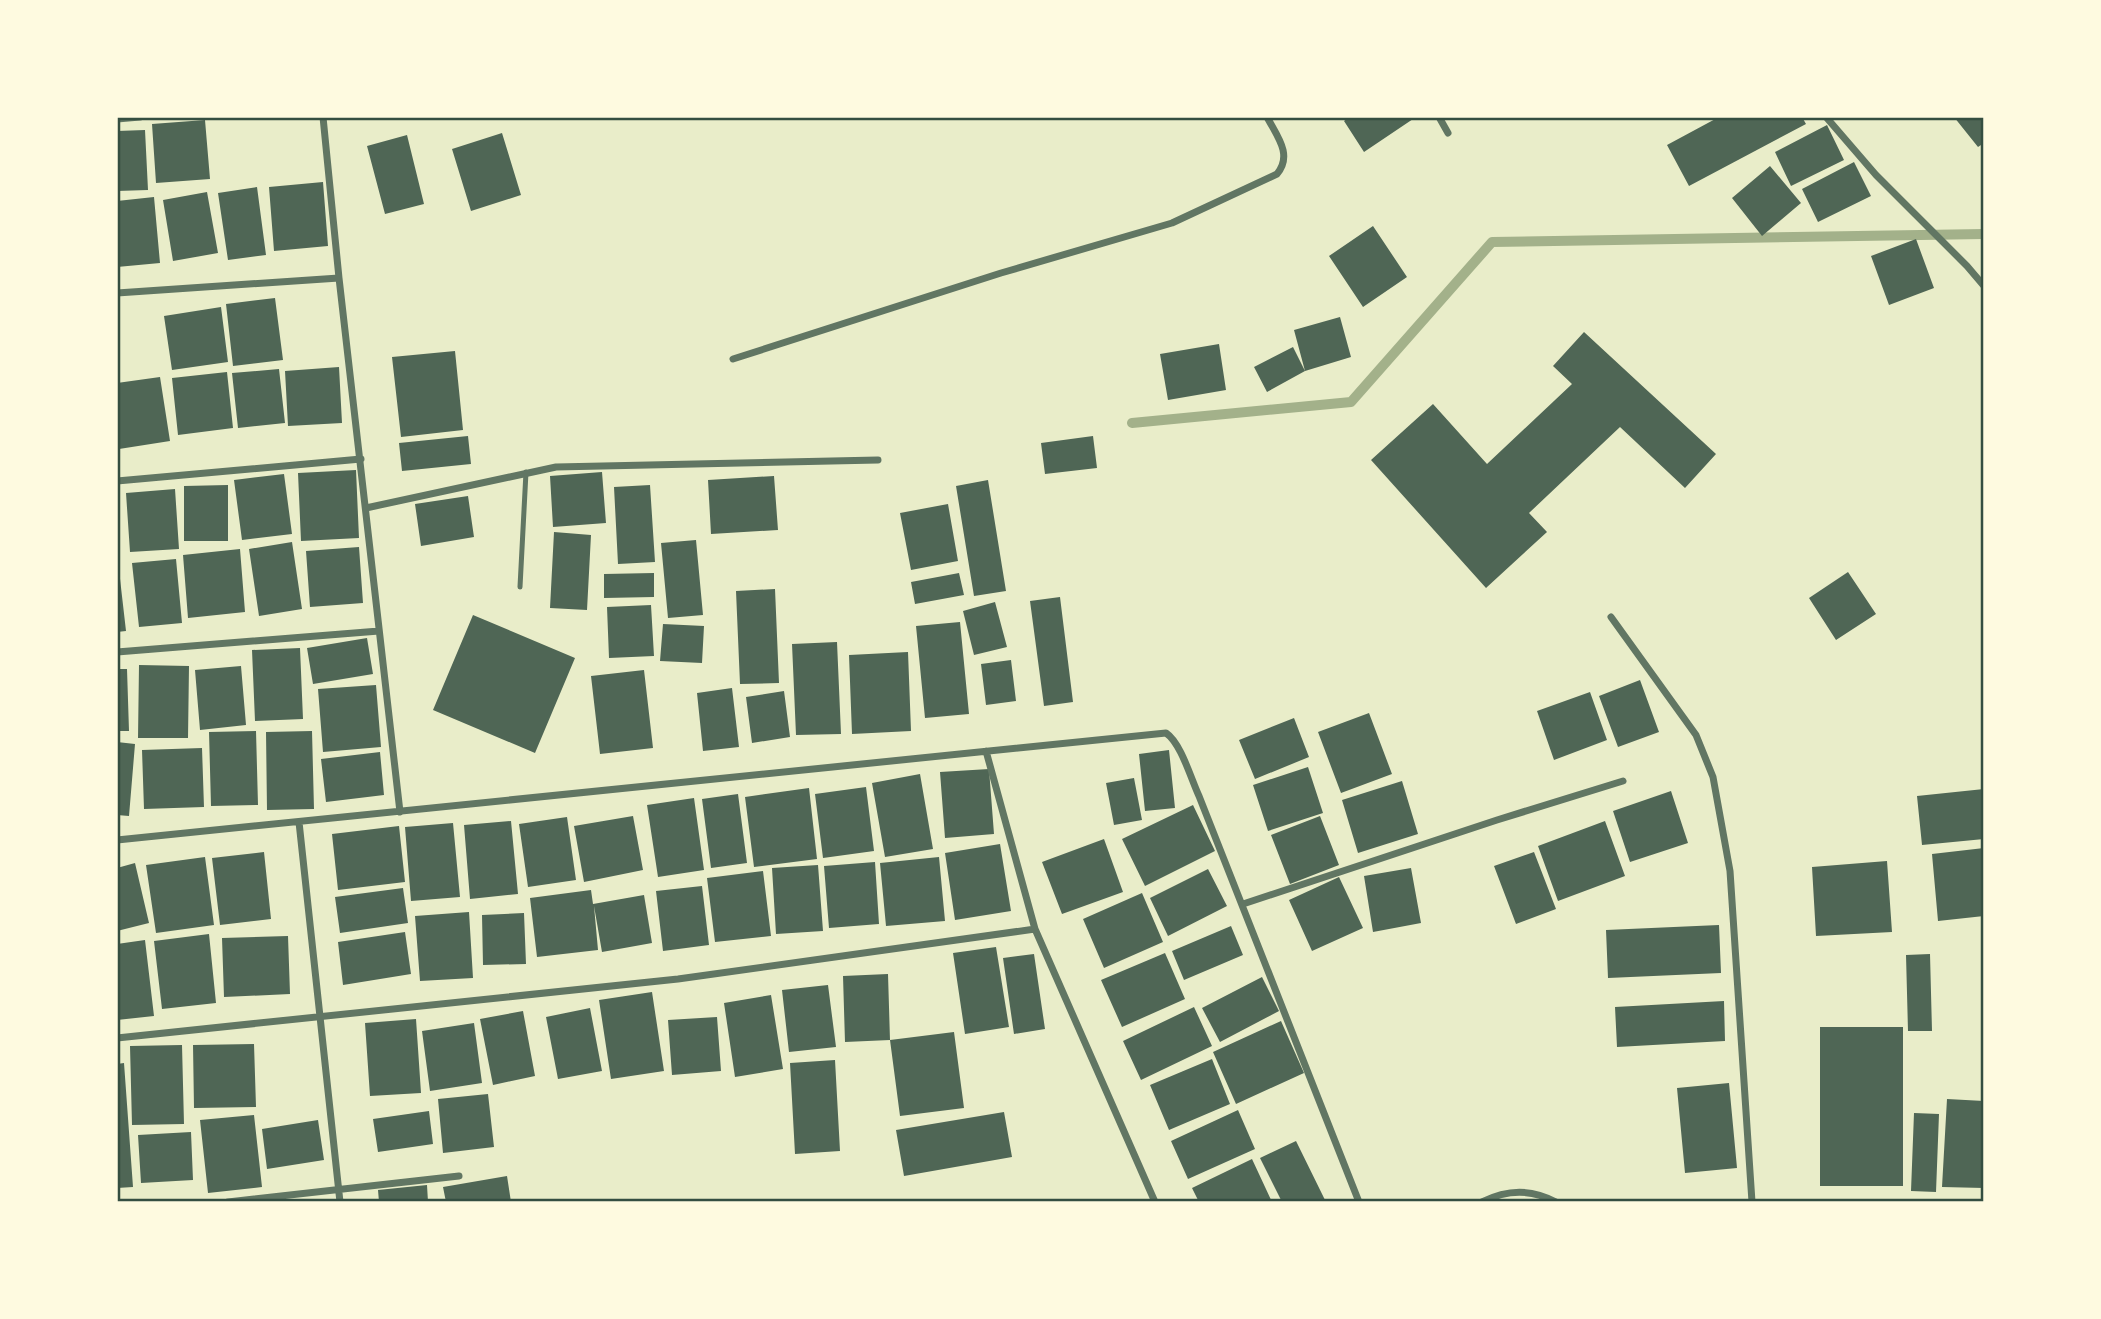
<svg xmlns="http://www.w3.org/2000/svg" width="2101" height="1319" viewBox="0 0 2101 1319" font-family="Barlow,sans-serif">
<rect width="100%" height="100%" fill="#e9edc9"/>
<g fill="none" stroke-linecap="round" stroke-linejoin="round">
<!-- stream -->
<path stroke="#a3b18a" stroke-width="10" d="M1132,423L1351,402L1492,242L1984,234"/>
</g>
<!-- building -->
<path fill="#4f6655" d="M1349,117H1416L1364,152L1344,121Z
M1719,117H1802L1806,124L1689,186L1667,145Z
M1954,117H1984V143L1978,147Z
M205,120L210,179L156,183L152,124Z
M1827,125L1844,160L1791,186L1775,152Z
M145,130L148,190L117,191V131Z
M502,133L521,195L471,211L452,149Z
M407,135L424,204L385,214L367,146Z
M1854,162L1871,196L1818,222L1802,189Z
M1770,166L1801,203L1762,236L1732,198Z
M323,182L328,246L274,251L269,187Z
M257,187L266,255L228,260L218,193Z
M207,192L218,253L173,261L163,200Z
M154,197L160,263L117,267V201Z
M1373,226L1407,277L1363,307L1329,256Z
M1916,239L1934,288L1889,305L1871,256Z
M275,298L283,360L233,366L226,304Z
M221,307L228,362L172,370L164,316Z
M1340,317L1351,357L1305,371L1294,330Z
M1584,332L1716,454L1685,488L1620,427L1529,513L1547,532L1486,588L1371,460L1433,404L1487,464L1572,384L1553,366Z
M1219,344L1226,390L1168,400L1160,354Z
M1293,347L1305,371L1267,392L1254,367Z
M455,351L463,430L401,437L392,357Z
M339,367L342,423L288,426L285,371Z
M279,369L285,423L238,428L232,373Z
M227,372L233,428L178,435L172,378Z
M160,377L170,441L119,449L117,434V383Z
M468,436L471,464L402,471L399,443Z
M1093,436L1097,468L1045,474L1041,443Z
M356,470L359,538L301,541L298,473Z
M602,472L606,523L553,527L550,476Z
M284,474L292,534L242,540L234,480Z
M774,476L778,530L711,534L708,480Z
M988,480L1006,591L974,596L956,486Z
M228,485V541H184V486Z
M650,485L655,562L618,564L614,487Z
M175,489L179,549L130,552L126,493Z
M468,496L474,537L421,546L415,504Z
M948,504L958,561L911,570L900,513Z
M554,532L591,535L587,610L550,608Z
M696,540L703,615L668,618L661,543Z
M292,542L302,609L259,616L249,549Z
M359,547L363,603L310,607L306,551Z
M240,549L245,612L188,618L183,555Z
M176,559L182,623L139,627L132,563Z
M117,570H119L126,631L117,632Z
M1848,572L1876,614L1836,640L1809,598Z
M654,573V597L604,598V574Z
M959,573L964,595L915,604L911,582Z
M775,589L779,683L740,684L736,591Z
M1060,597L1073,702L1044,706L1030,601Z
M995,602L1007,647L974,655L963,611Z
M651,605L654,656L609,658L607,607Z
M473,615L575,658L535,753L433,710Z
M960,622L969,714L925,718L916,626Z
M663,624L704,626L702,663L660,661Z
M367,638L373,674L313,684L307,648Z
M837,642L841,734L796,735L792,644Z
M300,648L303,719L255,721L252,650Z
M908,652L911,731L852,734L849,655Z
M1011,660L1016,701L986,705L981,664Z
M139,665L189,666L188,738H138Z
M241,666L246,725L200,730L195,670Z
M117,669H127L129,731H117Z
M644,670L653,748L600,754L591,676Z
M1640,680L1659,732L1618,747L1599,696Z
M376,685L381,747L323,752L318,689Z
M732,688L739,747L703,751L697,693Z
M784,691L790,737L752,743L746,697Z
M1590,692L1607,740L1554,760L1537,711Z
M1369,713L1392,774L1341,793L1318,732Z
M1294,718L1309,757L1255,779L1239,740Z
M256,731L258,805L211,806L209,732Z
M312,731L314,809L267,810L266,732Z
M117,742L135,744L129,816L117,815Z
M202,748L204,807L144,809L142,750Z
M1169,750L1175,808L1145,811L1139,754Z
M380,752L384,795L326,802L321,759Z
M1308,767L1323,813L1268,831L1253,785Z
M989,769L994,834L945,838L940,772Z
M920,774L933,849L885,857L872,783Z
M1134,778L1142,820L1114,825L1106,783Z
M1402,781L1418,834L1358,853L1342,800Z
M866,787L874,851L823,858L815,794Z
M809,788L817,859L754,867L745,797Z
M1984,789V839L1922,845L1917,796Z
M1671,791L1688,843L1630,862L1613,811Z
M738,794L747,863L711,868L702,799Z
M694,798L704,870L658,877L647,805Z
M1193,805L1215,851L1145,886L1122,839Z
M633,816L643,870L584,882L574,826Z
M1320,816L1339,865L1290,884L1271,835Z
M567,817L576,880L528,887L519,824Z
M511,821L518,894L470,899L464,825Z
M1605,821L1625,876L1558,901L1538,846Z
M453,823L460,897L411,901L405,827Z
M399,826L405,882L338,890L332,834Z
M1104,839L1123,892L1062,914L1042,862Z
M1000,844L1011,911L955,920L945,853Z
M1984,848V916L1938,921L1932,854Z
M264,852L271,919L220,925L212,858Z
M1534,852L1556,909L1516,924L1494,866Z
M205,857L214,925L156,933L146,865Z
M939,857L945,921L886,926L880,863Z
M1887,861L1892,932L1816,936L1812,867Z
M875,862L879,924L829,928L824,866Z
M135,863L149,923L117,931V868Z
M818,865L823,931L776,934L772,868Z
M1411,868L1421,923L1373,932L1364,876Z
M1208,869L1227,906L1168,936L1150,898Z
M763,871L771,936L715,942L707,878Z
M1339,877L1363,928L1312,951L1289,900Z
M702,886L709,945L663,951L656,891Z
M403,888L408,923L340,933L335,897Z
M591,890L593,904L644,895L652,943L602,952L594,906L598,950L537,957L530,898Z
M1142,893L1163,942L1104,968L1083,919Z
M469,912L473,978L420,981L415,916Z
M524,913L526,964L483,965L482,915Z
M1719,925L1721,973L1608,978L1606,930Z
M1231,926L1243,955L1184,980L1172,951Z
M405,932L411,974L343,985L338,942Z
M209,934L216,1003L162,1009L154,941Z
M288,936L290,994L224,997L222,938Z
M145,940L154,1016L117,1020V944Z
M996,947L1009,1027L965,1034L953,953Z
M1165,953L1185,999L1122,1027L1101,980Z
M1034,954L1045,1029L1014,1034L1003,958Z
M1930,954L1932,1031H1908L1906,955Z
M888,974L890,1040L845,1042L843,976Z
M1262,977L1279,1011L1220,1042L1202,1008Z
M828,985L836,1047L789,1052L782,990Z
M652,992L664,1071L611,1079L599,1000Z
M771,995L783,1069L735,1077L724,1003Z
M1724,1001L1725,1041L1617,1047L1615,1007Z
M1194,1007L1212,1046L1141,1080L1123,1041Z
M590,1008L602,1071L558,1079L546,1017Z
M523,1011L535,1076L493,1085L480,1019Z
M717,1017L721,1071L672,1075L668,1020Z
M416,1019L421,1093L370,1096L365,1023Z
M1281,1021L1304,1073L1236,1104L1213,1052Z
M474,1023L482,1083L430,1091L422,1031Z
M1820,1027H1903V1186H1820Z
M954,1032L964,1108L900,1116L890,1040Z
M254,1044L256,1107L194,1108L193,1045Z
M182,1045L184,1124L132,1125L130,1046Z
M1212,1059L1230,1104L1169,1130L1150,1085Z
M835,1060L840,1151L795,1154L790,1063Z
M124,1063L133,1187L117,1188V1064Z
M1729,1083L1737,1168L1685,1173L1677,1088Z
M488,1094L494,1147L443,1153L438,1099Z
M1947,1099L1984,1101V1188L1942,1187Z
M1238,1110L1255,1149L1188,1179L1171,1141Z
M429,1111L433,1144L378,1152L373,1119Z
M1004,1112L1012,1157L904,1176L896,1130Z
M1914,1113L1939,1114L1936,1192L1911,1191Z
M254,1115L262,1187L208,1193L200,1120Z
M318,1120L324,1160L267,1169L262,1129Z
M191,1132L193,1180L141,1183L138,1135Z
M1296,1141L1325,1200L1320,1202H1282L1260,1158Z
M1252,1159L1272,1202H1199L1192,1188Z
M507,1176L511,1202H446L443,1187Z
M427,1185L428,1202H379L378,1190Z"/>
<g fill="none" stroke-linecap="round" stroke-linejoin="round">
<!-- service -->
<path stroke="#617663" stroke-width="5" d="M520,587L526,472"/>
<!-- minor -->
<path stroke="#617663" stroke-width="7" d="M323,117L339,278L400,812
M1439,117L1448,133
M1826,117L1876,175L1967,266L1984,286
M117,119L140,117
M117,293L339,278
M733,359L1001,273L1172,223L1277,174C1293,155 1277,136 1267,117
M117,481L361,459
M366,508L556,467L878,460
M1611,617L1696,735L1713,777L1730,871L1752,1202
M117,652L379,631
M986,751L1035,929L1155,1202
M299,822L340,1202
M117,840L1166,733C1181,743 1191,779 1199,796L1359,1202
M1243,904L1497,820L1623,781
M117,1038L678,979L1035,929
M228,1202L459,1176
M1482,1202C1508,1189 1531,1189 1556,1202"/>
</g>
<!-- border -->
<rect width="2101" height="1319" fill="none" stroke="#fefae0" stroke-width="238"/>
<rect x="119" y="119" width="1863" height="1081" fill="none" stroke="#344e41" stroke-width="2.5"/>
</svg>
